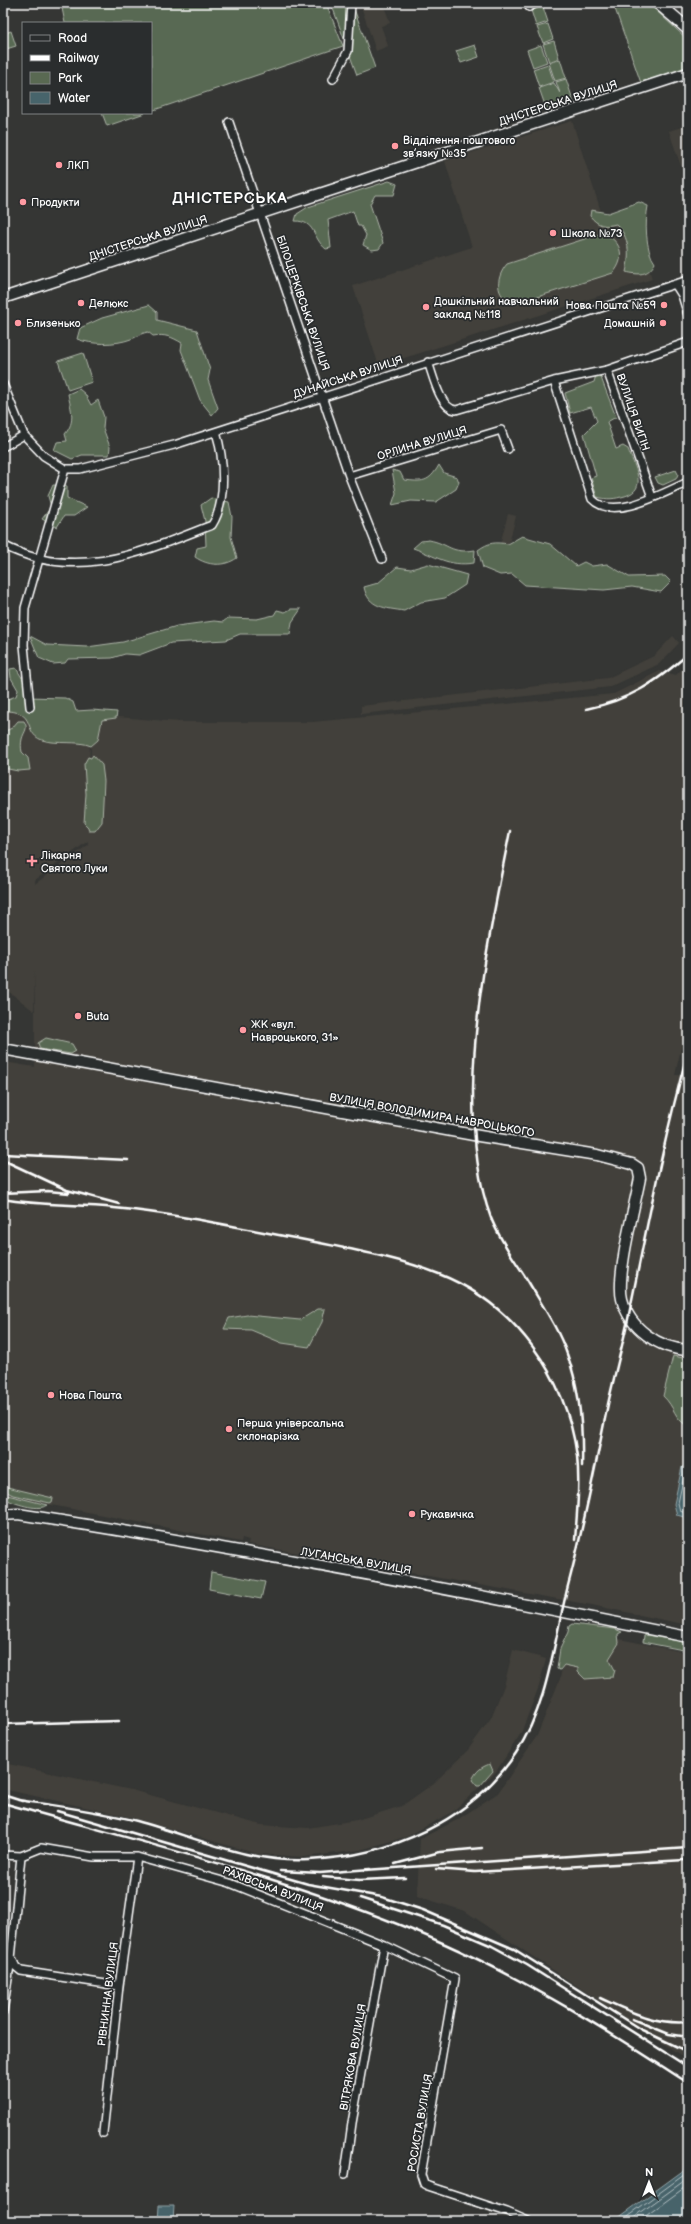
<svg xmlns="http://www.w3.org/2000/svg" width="691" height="2224" viewBox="0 0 691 2224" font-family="'Balsamiq Sans',sans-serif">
<rect width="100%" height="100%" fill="#353634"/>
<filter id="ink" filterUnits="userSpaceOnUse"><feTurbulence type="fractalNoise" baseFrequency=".025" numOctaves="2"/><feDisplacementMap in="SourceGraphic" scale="8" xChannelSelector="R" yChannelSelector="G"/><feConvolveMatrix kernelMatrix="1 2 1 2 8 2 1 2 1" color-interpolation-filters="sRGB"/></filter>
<g filter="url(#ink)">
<!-- built -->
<path fill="#43413b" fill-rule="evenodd" d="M360,3H383L390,23L381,26L388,46L376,51Z
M572,121L603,218L630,209L652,279L379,366L353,286L472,247L445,161Z
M688,125V187L669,131Z
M508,514L516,516L508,547L500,545Z
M673,636L679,643L659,664L610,687L361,714V706L608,678L654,656Z
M688,663V1016L675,1075H688V1625L592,1605L248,1544L249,1540L242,1538L241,1542L31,1501L3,1493V1062L35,1067V969L34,1011L3,987V709L90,712L89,811L92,715L179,722H313L614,694L660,671L676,675ZM88,841V845L35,884V880Z
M570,1629L688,1653V2060L465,1911L417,1896L420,1839L457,1820L498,1793L537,1736L560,1679Z
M513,1650L546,1659L539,1686L521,1733L495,1773L452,1812L408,1836L360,1850L305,1857L258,1854L126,1816L3,1789V1763L131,1790L261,1825L308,1828L357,1820L402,1806L434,1783L468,1750L491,1718L504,1686Z"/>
<!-- green -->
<path fill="#596952" stroke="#acb4a8" d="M61,3H326L343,46L151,111V23H65Z
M331,3H352L375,68L357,75Z
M539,3H556L543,7L548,22L536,26L530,7Z
M613,3H648L688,40V69L641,83Z
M548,24L553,39L543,43L537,27Z
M11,31L16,46L3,50V34Z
M554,41L559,58L549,62L543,44Z
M475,45L479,57L461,63L456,51Z
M541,45L547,62L533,67L527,50Z
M560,59L566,78L555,81L549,63Z
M548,64L554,82L539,87L533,69Z
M566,79L575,106L548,114L539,88L554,83L560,93L556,82Z
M102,113H145L107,126Z
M389,181L397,184L394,195H375L370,204L383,243L379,249L372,250L363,245L366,235L361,226H358L353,211L328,220L331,248L326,249C312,238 316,221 295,221L297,214L308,207Z
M639,202L648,206C645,221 645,250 655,263C648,276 639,275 626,272C630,255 630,237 616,224C605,227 598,226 590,216L591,210L608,213Z
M600,234C621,237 627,258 613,273L518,303C495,301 494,279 507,264Z
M149,305L157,312V320L197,330L210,370L208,380L218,408L212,415L200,400L181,350L182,343C172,337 165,334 153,336L148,332C138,334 138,337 131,339C115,345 92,345 77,339L80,328L102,318Z
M83,353L92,382L68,390L58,361Z
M596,375H600L616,417L607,422L616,449L623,446L628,449C634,466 649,489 625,496C614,499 608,500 597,497L591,478L596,476L584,434L597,421L591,407L570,413L565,393L594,382Z
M79,389L85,394L91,405L98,400L104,417L103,428L110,447L109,455H82L72,459L54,450L57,442L67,441L65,434C76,421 71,410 68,394Z
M439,465L444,473L457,477L459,482L456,489L436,502L411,501L392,505L396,493L392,470L400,472L404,480C422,482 429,483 439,465Z
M676,470L678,474L676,479L663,485L658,483L655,477Z
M53,485L67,486V498L87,507L74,516H64L57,527L42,519L51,507L48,496Z
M211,498L229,502L232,517L231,537L237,558C224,567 208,566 195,557L197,548L206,546L205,521L201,505Z
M522,536L550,544L576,566L584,562L592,566L607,564L629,577L665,576L671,582L661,592L632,587L604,590L525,585L512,574L500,575L483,568L478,550C489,542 495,542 508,544Z
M429,540C450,544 450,554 475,550L474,563C448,567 436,556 413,548L421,541Z
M428,564L467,575L465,585L445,598L421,602L404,611C386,608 368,608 364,587L378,583L397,567L411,569Z
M291,609H301L292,622L290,634H240L226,640L171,643L139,655L125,654L112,658L68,659L65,663L53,664L39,658L30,636L47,645L87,647L123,642L177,626L214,621L223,622L228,618L257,619L274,615L277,610L285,612Z
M16,668L27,686L28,697L65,698L73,702L76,711L92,710L117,712L116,718L102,720L98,740L91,746C78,740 57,745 42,740C22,733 38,710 3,711V701L16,696L18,690L11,678L10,669Z
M18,721H24C29,729 24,731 22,739C21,743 21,748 22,752L28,758L30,770L18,771L3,768V732L12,728Z
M93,755L102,765L104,781L102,822L95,831H89L88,827L84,823L86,794L84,764L88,757L91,758Z
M46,1038L72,1044L76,1051L71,1054L40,1049L38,1043Z
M318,1309H325L322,1322L309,1347L282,1343L251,1330L224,1329L229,1318L247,1315L300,1320Z
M673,1356L688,1359V1426C674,1419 675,1407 663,1396Z
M3,1486L53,1498L52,1502L50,1503L13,1495L3,1490Z
M3,1494L48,1505C37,1512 14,1503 3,1498Z
M211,1572L265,1582L261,1599L209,1589Z
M572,1624L615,1629L622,1632L618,1634L619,1643L609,1659L615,1670L613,1677L585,1679L578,1672V1668L564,1665L560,1670L557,1669L560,1649L568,1632L569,1626Z
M647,1635L688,1643V1651L643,1642L644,1636Z
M490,1764L493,1771L480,1786H477L472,1780C476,1771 481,1767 490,1764Z"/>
<!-- water -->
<path fill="#47646b" stroke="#91a2a6" d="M688,1466V1518H687L677,1515L674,1504L682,1467Z
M688,2167V2221H614Z
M159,2206H174L173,2221H158Z"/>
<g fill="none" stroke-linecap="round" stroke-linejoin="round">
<!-- shore -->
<path stroke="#b5c1c4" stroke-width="1" d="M688,1470L685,1471L678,1503L680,1511L688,1514
M621,2221L688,2172
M629,2221L688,2178
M639,2221L688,2185"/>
<defs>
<path id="street" d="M527,3L529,7L537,3
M333,79L348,51L351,3
M229,122L349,476L382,559
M675,284L682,295L688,315
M428,362C433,375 440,409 456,410L554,381L607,370L688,342
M607,370L652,497
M554,381L592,499C613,522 665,492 688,482
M3,384L24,435L44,456L65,469H80L174,445L688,280
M3,447L24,435
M349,476L501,430L508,449
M3,545C75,583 143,552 212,525C227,502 224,458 216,432
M30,707L24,645L25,608L65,469
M3,1855L21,1856L41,1848L94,1857H137L230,1883L384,1945L455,1979L421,2175L424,2184L428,2186L507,2212L528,2221
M12,1959L16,1967L21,1971L119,1986
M3,2012L11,1959L21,1856
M103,2133L119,1986L137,1857
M345,2174L352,2123L384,1945"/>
<path id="secondary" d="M3,298L688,73
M3,1049L479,1136L597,1155L632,1164L638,1168L640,1178C635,1205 616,1275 622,1299C629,1328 659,1349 688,1350
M3,1515L18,1514C243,1549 466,1592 688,1637"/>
<path id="primary" d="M658,3L688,29"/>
</defs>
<!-- street casing -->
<use href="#street" stroke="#fff" stroke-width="10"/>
<!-- secondary casing -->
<use href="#secondary" stroke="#fff" stroke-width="13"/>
<!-- primary casing -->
<use href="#primary" stroke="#fff" stroke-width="14"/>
<!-- street -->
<use href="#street" stroke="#2a2d2e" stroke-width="7"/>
<!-- secondary -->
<use href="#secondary" stroke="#2a2d2e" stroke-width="10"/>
<!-- primary -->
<use href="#primary" stroke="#2a2d2e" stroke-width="11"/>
<!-- rail -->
<path stroke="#fff" stroke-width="2.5" d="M586,709C630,700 655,683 688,654
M688,724L685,761L688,793
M510,831C493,917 474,1002 473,1090C473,1133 476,1178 491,1218C500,1241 515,1260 528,1281C542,1305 558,1328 567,1354C580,1389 583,1429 582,1466
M3,1154L128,1160
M3,1160L67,1190L119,1204
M3,1193L48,1191L69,1193
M3,1199C40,1206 77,1204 114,1208C178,1214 241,1228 305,1240C349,1249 397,1257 439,1274C515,1304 566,1376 577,1456C580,1483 577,1513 575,1540
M3,1724L119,1721
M3,1795L22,1801
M18,1800C58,1806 98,1811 137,1821C193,1836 250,1864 309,1860C390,1856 470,1822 516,1753C550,1702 554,1636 570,1578C585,1521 596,1462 608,1404C614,1377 621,1351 627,1324C646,1232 663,1141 688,1051
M3,1803C151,1845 303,1881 445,1944C530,1982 610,2032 688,2083
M57,1811L308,1884L382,1897L423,1910L514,1949L640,2029L688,2052
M395,1864L440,1852L482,1848
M436,1869L475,1872L685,1860
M365,1870L688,1848
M280,1871L320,1873L370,1869
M323,1877L360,1880L405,1878
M360,1898L443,1925L492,1946L527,1965L688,2067
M600,1998C629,2011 655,2025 688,2022
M632,2019L669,2034L688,2037"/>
</g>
</g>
<!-- markers -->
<g fill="#ff9aa2" stroke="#2a2d2e" stroke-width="1.5">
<circle cx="395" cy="146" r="4"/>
<circle cx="59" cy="165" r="4"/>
<circle cx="23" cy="202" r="4"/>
<circle cx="553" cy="233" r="4"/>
<circle cx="81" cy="303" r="4"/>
<circle cx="664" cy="305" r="4"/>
<circle cx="426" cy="307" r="4"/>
<circle cx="18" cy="323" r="4"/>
<circle cx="663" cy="323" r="4"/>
<path d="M30 855h4v4h4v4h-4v4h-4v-4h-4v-4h4z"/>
<circle cx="78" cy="1016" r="4"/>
<circle cx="243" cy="1030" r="4"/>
<circle cx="51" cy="1395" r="4"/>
<circle cx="229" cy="1429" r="4"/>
<circle cx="412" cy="1514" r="4"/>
</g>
<g text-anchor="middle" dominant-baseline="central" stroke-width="3.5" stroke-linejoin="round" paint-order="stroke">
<!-- street labels -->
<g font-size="11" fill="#fff" stroke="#2a2d2e">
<text transform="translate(558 103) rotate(-18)">ДНІСТЕРСЬКА ВУЛИЦЯ</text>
<text transform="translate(148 238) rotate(-18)">ДНІСТЕРСЬКА ВУЛИЦЯ</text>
<text transform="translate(303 303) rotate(71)">БІЛОЦЕРКІВСЬКА ВУЛИЦЯ</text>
<text transform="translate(348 377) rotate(-18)">ДУНАЙСЬКА ВУЛИЦЯ</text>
<text transform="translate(633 412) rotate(71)">ВУЛИЦЯ ВИГІН</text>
<text transform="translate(422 443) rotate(-17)">ОРЛИНА ВУЛИЦЯ</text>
<text transform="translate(432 1115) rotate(10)">ВУЛИЦЯ ВОЛОДИМИРА НАВРОЦЬКОГО</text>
<text transform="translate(356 1561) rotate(10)">ЛУГАНСЬКА ВУЛИЦЯ</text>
<text transform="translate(273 1889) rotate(21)">РАХІВСЬКА ВУЛИЦЯ</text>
<text transform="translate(108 1994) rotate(-83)">РІВНИННА ВУЛИЦЯ</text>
<text transform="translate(353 2057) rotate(-80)">ВІТРЯКОВА ВУЛИЦЯ</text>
<text transform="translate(420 2123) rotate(-80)">РОСИСТА ВУЛИЦЯ</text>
</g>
<!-- poi labels -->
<g font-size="11" fill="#fff" stroke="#2a2d2e" text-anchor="start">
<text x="403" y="140">Відділення поштового<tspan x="403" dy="13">зв’язку №35</tspan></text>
<text x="67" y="165">ЛКП</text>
<text x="31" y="202">Продукти</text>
<text x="561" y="233">Школа №73</text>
<text x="434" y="301">Дошкільний навчальний<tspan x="434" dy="13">заклад №118</tspan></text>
<text x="89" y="303">Делюкс</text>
<text x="656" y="305" text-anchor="end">Нова Пошта №59</text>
<text x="26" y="323">Близенько</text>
<text x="655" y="323" text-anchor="end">Домашній</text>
<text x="41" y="855">Лікарня<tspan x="41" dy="13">Святого Луки</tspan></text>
<text x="86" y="1016">Buta</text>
<text x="251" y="1024">ЖК «вул.<tspan x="251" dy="13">Навроцького, 31»</tspan></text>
<text x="59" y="1395">Нова Пошта</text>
<text x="237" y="1423">Перша універсальна<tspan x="237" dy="13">склонарізка</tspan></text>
<text x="420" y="1514">Рукавичка</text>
</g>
<!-- district labels -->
<g font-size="15" font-weight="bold" letter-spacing="1" fill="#fff" stroke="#2a2d2e">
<text x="230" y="198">ДНІСТЕРСЬКА</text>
</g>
</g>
<!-- margin -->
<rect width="691" height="2224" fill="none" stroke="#2a2d2e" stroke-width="16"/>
<rect x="8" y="8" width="675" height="2208" fill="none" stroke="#fff" stroke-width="1.5" filter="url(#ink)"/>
<!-- legend -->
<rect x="22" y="22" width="130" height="92" fill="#2a2d2e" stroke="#7f8182"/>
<rect x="30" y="35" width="20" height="6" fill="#2a2d2e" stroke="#7f8182"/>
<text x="58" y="42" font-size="12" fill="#ffffff">Road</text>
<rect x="30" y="55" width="20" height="6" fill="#ffffff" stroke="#7f8182"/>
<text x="58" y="62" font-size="12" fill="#ffffff">Railway</text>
<rect x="30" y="72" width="20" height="12" fill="#596952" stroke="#7f8182"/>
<text x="58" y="82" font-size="12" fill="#ffffff">Park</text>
<rect x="30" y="92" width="20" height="12" fill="#47646b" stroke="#7f8182"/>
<text x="58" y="102" font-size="12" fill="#ffffff">Water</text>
<!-- north arrow -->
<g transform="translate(649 2182)" stroke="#2a2d2e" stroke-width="3" paint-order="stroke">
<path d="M0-3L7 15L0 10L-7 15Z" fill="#ffffff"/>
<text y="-6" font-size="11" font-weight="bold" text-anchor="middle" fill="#ffffff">N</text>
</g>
</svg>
